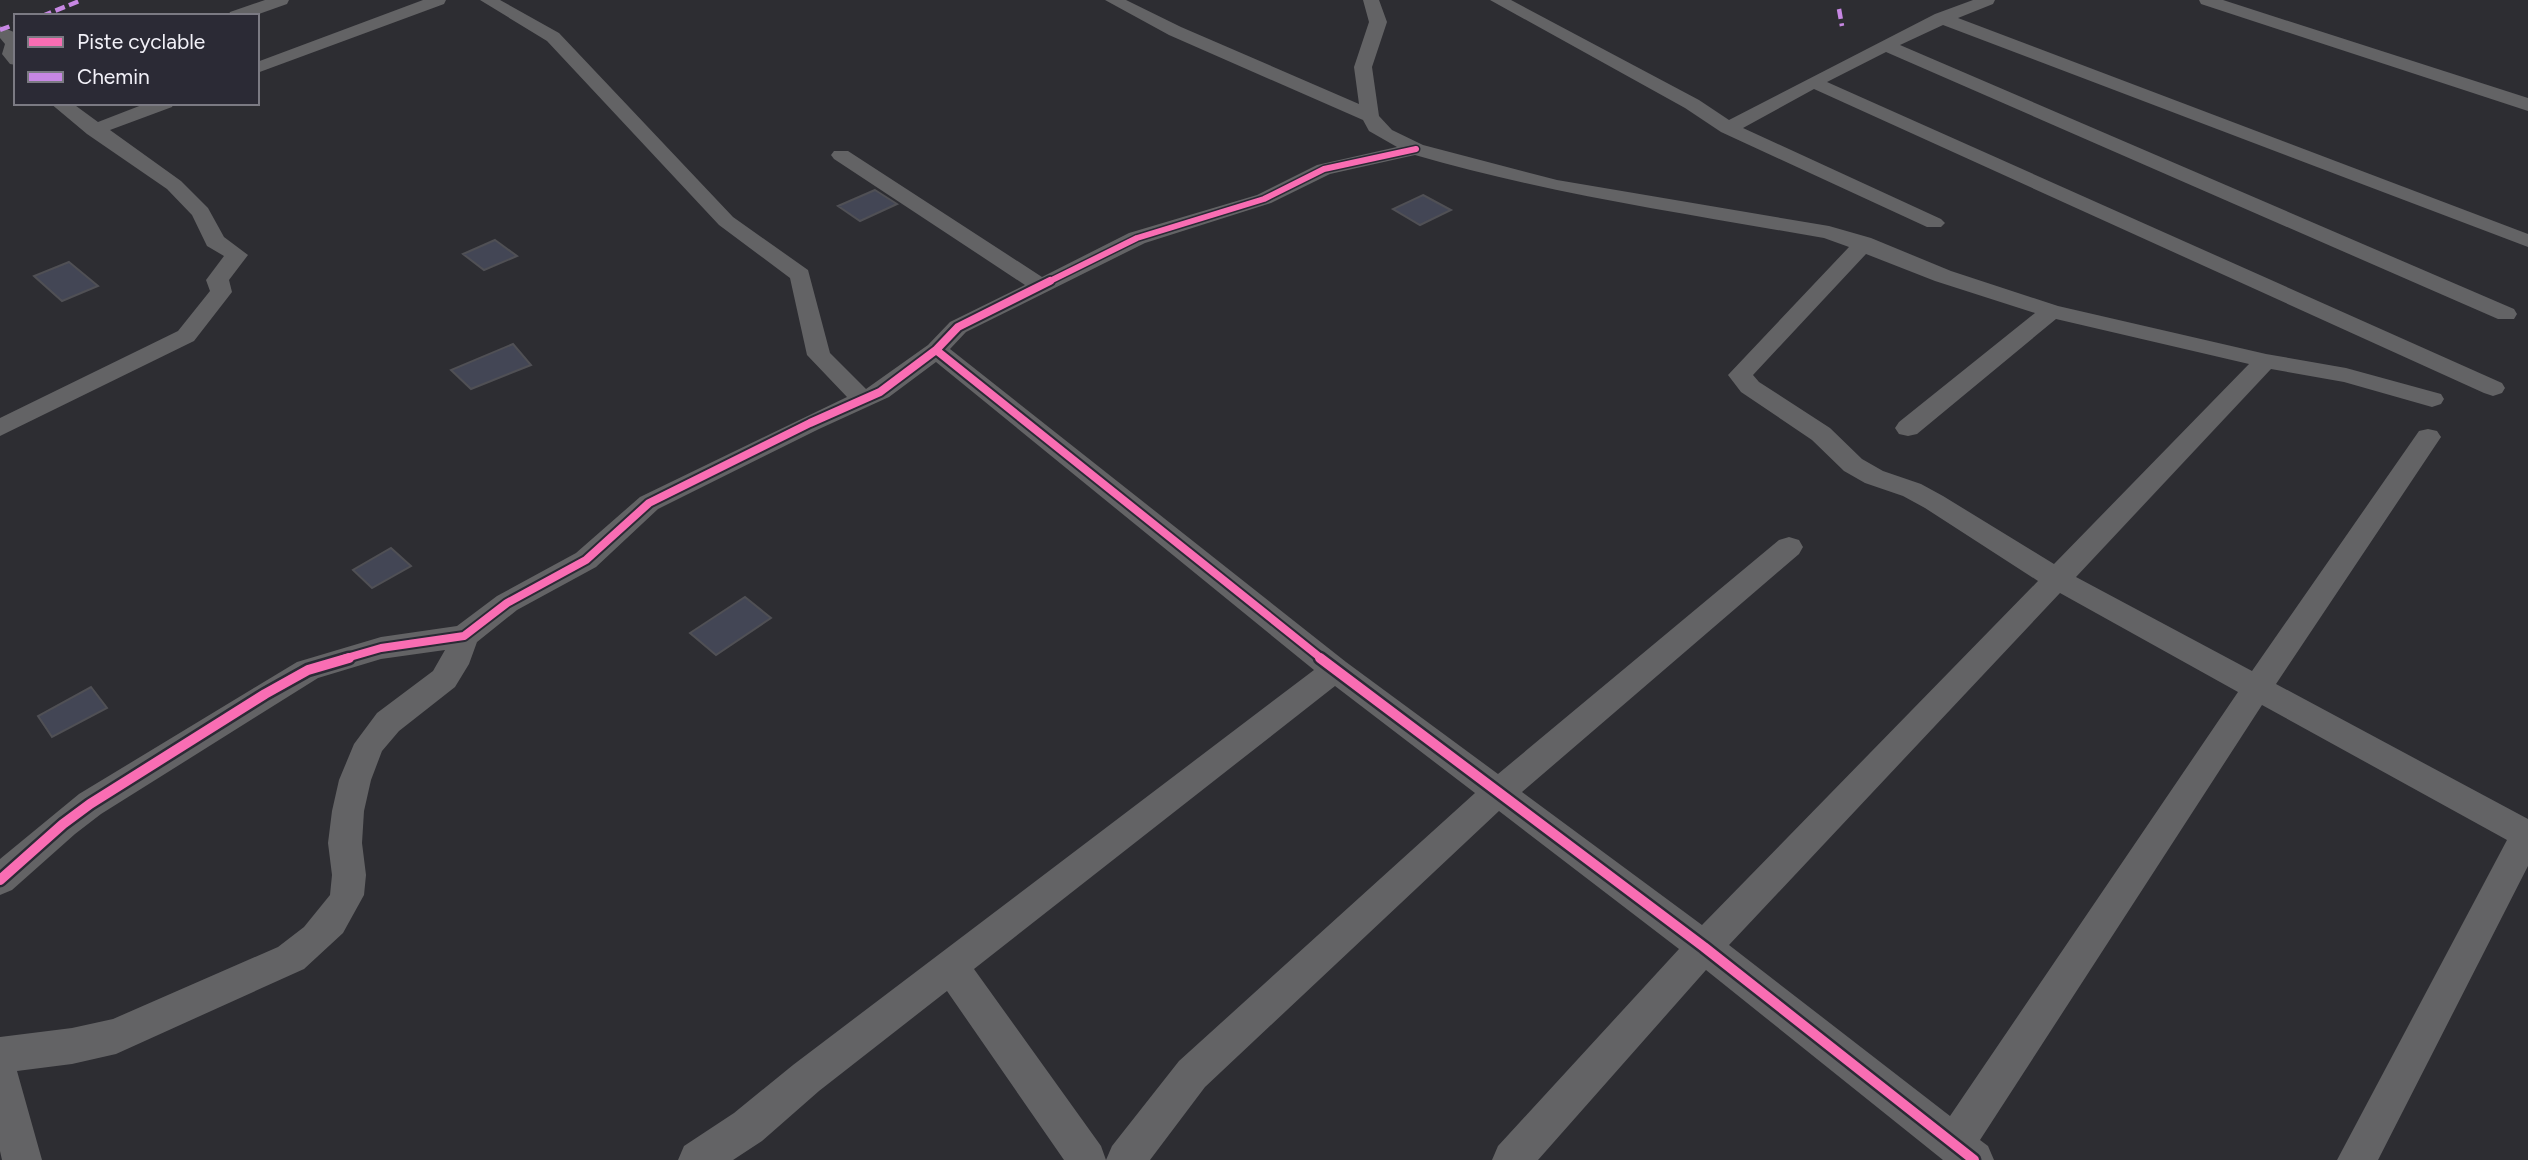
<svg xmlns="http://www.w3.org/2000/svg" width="2528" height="1160" viewBox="0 0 2528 1160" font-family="Figtree,sans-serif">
<rect width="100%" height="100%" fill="#2d2d32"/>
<!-- building -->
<path fill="#434655" stroke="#505055" stroke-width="2" d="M875,190L897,204L860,221L838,206Z
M1423,195L1451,210L1420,225L1393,209Z
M495,240L517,256L484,270L463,254Z
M69,262L98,286L62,301L34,276Z
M513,344L531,365L471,389L451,370Z
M391,548L411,566L372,588L353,570Z
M745,597L771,618L716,655L690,633Z
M91,687L107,708L52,737L38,716Z"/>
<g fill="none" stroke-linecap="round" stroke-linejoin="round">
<!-- minor -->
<path fill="#636365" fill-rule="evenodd" d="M265,0H289L287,4L253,16H228L230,12Z
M423,0H446L444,4L257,73V62Z
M480,0H500L559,33L733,217L808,270L830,353L866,389L928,345L950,322L1025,285L834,159L831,155L834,151H848L1042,277L1129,233L1257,195L1317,165L1397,147L1369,131L1363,120L1169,35L1105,0H1126L1181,27L1359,104L1354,67L1369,22L1363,0H1379L1387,22L1372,67L1379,116L1392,130L1423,145L1557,180L1829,226L1871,238L1951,271L2058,306L2266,354L2346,368L2441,394L2444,399L2441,404L2432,407L2344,382L2271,369L2076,577L2252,671L2419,431L2428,429L2437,431L2441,437L2276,684L2528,819V866L2378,1160H2337L2507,840L2262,705L1980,1140L1988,1146L1994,1160H1943L1706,970L1538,1160H1492L1498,1146L1679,949L1499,811L1205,1087L1150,1160H1064L947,991L819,1091L762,1141L733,1160H678L684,1146L734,1113L793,1065L1314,670L936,362L889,397L819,429L658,509L596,567L517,610L477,642L469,664L455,687L399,731L382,751L371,780L364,811L362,843L366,875L364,895L343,933L304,969L116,1054L72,1064L17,1071L42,1160H2L0,1151V1037L72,1028L113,1019L278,947L304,927L330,895L332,875L328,843L332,811L339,780L354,744L377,713L433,671L445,650L381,659L318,678L101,814L75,834L12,890L0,895V859L79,794L297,662L381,637L457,626L497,596L576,553L640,497L847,397L807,355L790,278L719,225L547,41ZM1415,155C1549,194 1687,214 1824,238L1849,247L1728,375L1741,392L1812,440L1844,471L1865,483L1903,496L1925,508L2038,581L1702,925L1522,792L1799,554L1803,547L1799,540L1789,537L1779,540L1498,774L1346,662L950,349L966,332L1145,243L1271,203L1330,174ZM1866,254L1935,281L2035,313L1899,422L1895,428L1899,434L1908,436L1917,434L2056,319L2249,364L2054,564L1943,496L1921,484L1883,471L1862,459L1830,428L1759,382L1753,375ZM2060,593L2238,692L1950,1116L1729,945ZM1335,686L1475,793L1179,1061L1112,1146L1106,1160L1101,1146L974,969Z
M1490,0H1511L1699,100L1729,120L1935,14L1973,0H1995L1993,4L1958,18L2528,234V247L1943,25L1900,45L2514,309L2517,314L2514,319H2498L1886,52L1827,82L2502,383L2505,388L2502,393L2493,396L2484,393L1814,89L1743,128L1941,219L1945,223L1941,227H1927L1721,132L1685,108Z
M2199,0H2223L2528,98V111L2201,4Z
M0,26L16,33V65L10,64L2,54L5,44L0,38Z
M50,103H72L98,122L147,103H174L172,107L110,130L181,181L208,208L224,237L248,255L229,280L232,292L194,341L0,436V418L178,331L210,291L206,280L224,256L207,246L192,215L167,189L87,134Z"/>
<!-- quiet -->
<path stroke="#c787e3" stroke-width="4.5" stroke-dasharray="10 4.5" stroke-linecap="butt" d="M1839,9L1842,26
M42,16L82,0
M0,30L16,24"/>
<defs>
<path id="cycleway-far2" d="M1046,283L1137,238L1264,199L1324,169L1416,149"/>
<path id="cycleway-far1" d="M936,350L1322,659
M343,659L381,648L464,636L507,603L586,560L649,503L810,423L880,392L936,350L958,327L1050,281"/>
<path id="cycleway" d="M1320,658L1704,947L1974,1160
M0,880L63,824L90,804L265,694L308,670L349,658"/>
</defs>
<!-- cycleway-far2 casing -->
<use href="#cycleway-far2" stroke="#2b2a35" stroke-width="9"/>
<!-- cycleway-far1 casing -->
<use href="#cycleway-far1" stroke="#2b2a35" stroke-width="12"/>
<!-- cycleway casing -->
<use href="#cycleway" stroke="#2b2a35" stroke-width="15"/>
<!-- cycleway-far2 -->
<use href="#cycleway-far2" stroke="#f96db3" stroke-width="6"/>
<!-- cycleway-far1 -->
<use href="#cycleway-far1" stroke="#f96db3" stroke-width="8"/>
<!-- cycleway -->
<use href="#cycleway" stroke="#f96db3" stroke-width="10"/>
</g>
<!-- legend -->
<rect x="14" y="14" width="245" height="91" fill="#2b2a35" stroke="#7b7a83" stroke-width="2"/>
<rect x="28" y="37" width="35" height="10" fill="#f96db3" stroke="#7b7a83" stroke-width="2"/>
<text x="77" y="49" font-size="21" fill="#f2f1f8">Piste cyclable</text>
<rect x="28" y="72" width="35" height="10" fill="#c787e3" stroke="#7b7a83" stroke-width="2"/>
<text x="77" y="84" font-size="21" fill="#f2f1f8">Chemin</text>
</svg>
